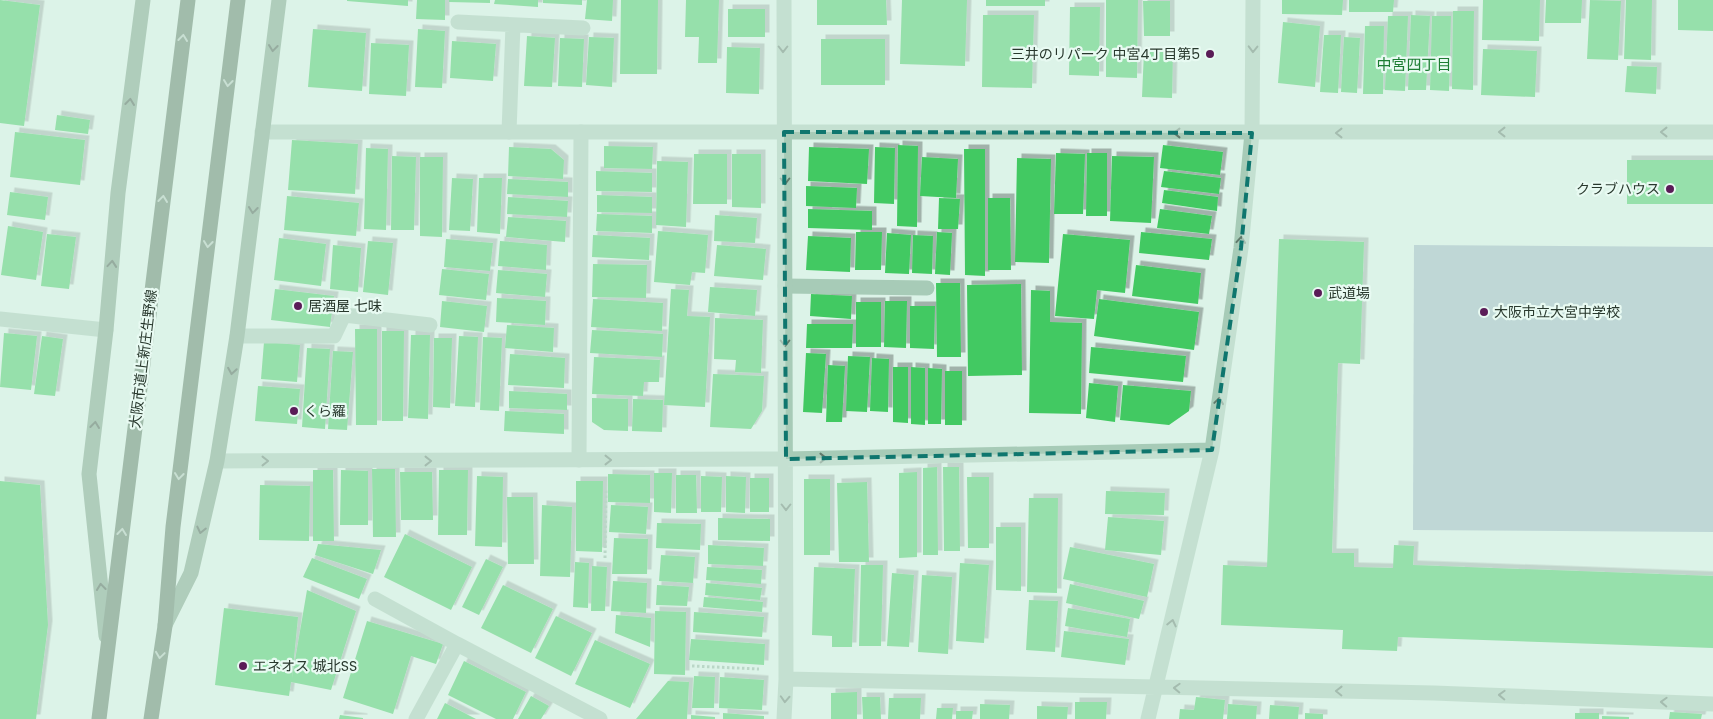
<svg xmlns="http://www.w3.org/2000/svg" width="1713" height="719" viewBox="0 0 1713 719" font-family="Poppins,'Noto Sans JP',sans-serif">
<defs>
<filter id="shadow"><feDropShadow dx="4.5" dy="-4.5" stdDeviation="0" flood-color="#0004"/></filter>
</defs>
<rect width="100%" height="100%" fill="#dcf3e8"/>
<!-- green -->
<path fill="#9bb6c2" d="M1414,245L1713,247V532L1413,530Z"/>
<!-- building -->
<path fill="#43c962" filter="url(#shadow)" d="M0,0L40,5L24,126L0,123Z
M347,0H408V6L347,1Z
M417,0H445V20L416,19Z
M449,0H490V3L449,2Z
M495,0H538V7L494,4Z
M543,0H582V5L543,3Z
M587,0H613L612,21L585,19Z
M621,0H658L657,74H620Z
M686,0H719L717,63H698L699,37H685Z
M817,0H886L887,25H817Z
M902,0H967L965,66L900,64Z
M986,0H1045V6H986Z
M1106,0H1138L1137,78L1106,77Z
M1282,0H1343L1342,15L1282,14Z
M1349,0H1394L1393,12H1349Z
M1483,0H1540L1539,41L1482,40Z
M1546,0H1582L1581,23H1545Z
M1590,0L1621,1L1618,60L1587,59Z
M1626,0H1652L1651,60L1624,59Z
M1678,0H1713V31L1678,30Z
M1143,1H1170V36H1144Z
M1070,7H1100L1099,76L1069,75Z
M728,9H765V37H728Z
M1453,11H1474L1473,90L1452,89Z
M983,15H1034L1032,88L982,87Z
M1411,15L1430,16L1426,90H1408Z
M1388,16H1408L1405,91L1385,90Z
M1432,16H1451L1449,91L1430,90Z
M1283,22L1320,26L1315,87L1278,83Z
M1365,26H1384L1383,94H1363Z
M313,29L366,33L362,91L308,87Z
M418,29L445,31L442,88L415,87Z
M1324,35H1341L1338,93L1320,92Z
M527,36L555,38L552,87L524,86Z
M589,37L614,38L612,87L586,85Z
M1344,37L1360,38L1357,93L1341,92Z
M560,38L584,39L582,87L558,86Z
M821,39H885V85H821Z
M452,41L496,44L493,81L450,78Z
M371,43L409,45L406,96L369,94Z
M727,47L760,48L759,94L726,93Z
M1483,49L1537,51L1535,97L1481,95Z
M1144,51L1173,52L1172,98L1142,97Z
M1627,66L1657,67L1656,94L1625,92Z
M57,115L90,120L88,134L55,130Z
M15,132L85,140L80,185L10,177Z
M292,140L358,144L355,194L288,190Z
M898,145L918,146L917,227L897,226Z
M1163,145L1223,152L1220,175L1160,168Z
M604,146L653,147L652,169L604,168Z
M509,147L551,149L564,160L563,179L508,176Z
M809,147L869,149L867,184L808,181Z
M875,147L895,148L894,204L874,203Z
M366,148L388,149L386,230L364,229Z
M964,149H985V276L965,275Z
M1056,153L1085,154L1083,214H1054Z
M1087,153H1107V216H1086Z
M694,154H727V204H693Z
M732,154H761V208L732,207Z
M392,156L416,157L414,230H391Z
M1112,156L1154,157L1151,223L1110,221Z
M420,157H443L442,237L420,236Z
M922,157L958,159L956,198L920,196Z
M1017,158L1051,159L1049,263L1015,262Z
M1627,160H1713V204H1627Z
M657,161L688,162L686,227L656,225Z
M596,171L652,173V192L596,191Z
M1164,171L1221,178L1219,194L1161,187Z
M452,178L473,179L470,231L449,230Z
M479,178H502L500,234L477,232Z
M508,179L568,182V197L507,194Z
M806,186L857,188L856,208L806,206Z
M1164,190L1218,197L1217,211L1162,203Z
M10,192L48,197L45,220L7,215Z
M597,195L652,197V213L597,212Z
M287,196L359,203L356,236L284,230Z
M508,197L568,201L567,217L507,214Z
M939,198L960,199L958,229H938Z
M988,198H1010L1011,270H988Z
M808,209L872,211V230L808,228Z
M1160,209L1212,216L1209,234L1157,228Z
M597,214L652,216V233L596,231Z
M715,215L757,218L755,243L714,241Z
M508,217L566,221L565,242L506,237Z
M8,226L43,232L36,280L1,275Z
M658,231L708,235L705,273L692,272L690,285L654,282Z
M856,232H882L881,270H855Z
M937,232L952,233L950,275L935,274Z
M1141,232L1212,239L1209,260L1139,253Z
M887,233L911,235L909,274L885,273Z
M47,234L76,237L69,289L41,286Z
M1063,234L1130,240L1125,293L1097,290L1094,319L1055,316Z
M593,235L650,238L649,260L592,257Z
M913,235L933,236L932,274L912,273Z
M808,236L851,238L850,272L806,270Z
M279,238L326,244L321,286L274,280Z
M446,239L493,243L490,271L444,267Z
M1279,239L1364,242L1360,364L1338,363L1332,553H1354V567L1393,568L1394,545L1414,546L1413,565L1713,576V648L1398,637L1397,651L1342,649L1343,630L1221,625L1223,565L1267,567Z
M368,241L393,243L388,295L363,292Z
M500,241L547,245L546,270L498,266Z
M333,245L361,248L358,292L330,289Z
M717,245L766,249L763,280L714,276Z
M593,264L647,265L646,298L592,297Z
M1136,265L1201,273L1198,304L1132,296Z
M442,269L489,274L486,300L439,295Z
M498,270L547,274L545,297L496,293Z
M936,283H960L961,357H937Z
M1021,284L1022,375L968,376L967,285Z
M710,287L757,290L755,316L708,312Z
M275,289L334,296L330,327L271,320Z
M671,289L689,290L687,316L710,317L705,407L664,405Z
M1031,290L1050,291V322L1082,323L1081,414L1029,413Z
M811,294L852,296L851,319L810,316Z
M497,298L546,301L545,325L496,322Z
M593,299L663,303L662,331L591,327Z
M1099,299L1199,312L1194,350L1094,336Z
M442,301L487,306L484,332L440,327Z
M885,301H907L906,348L884,347Z
M856,302H881V347H856Z
M910,306H935L934,349L910,348Z
M715,318L763,320L761,373L735,372L736,360L714,359Z
M807,324H853L852,348H806Z
M507,325L554,328L553,352L505,348Z
M355,329H377V425H356Z
M592,330L663,334L662,357L590,353Z
M382,331H404L403,421H382Z
M4,333L37,336L31,390L0,387Z
M411,335H430L428,419L408,418Z
M42,336L63,339L55,396L34,394Z
M459,336L478,337L475,407L455,406Z
M483,337L502,338L499,411L480,410Z
M434,338H452L450,408L433,407Z
M264,342L300,345L297,382L261,379Z
M1091,347L1186,356L1183,382L1089,373Z
M307,348L330,349L325,429L302,427Z
M333,351L353,352L347,430L328,429Z
M806,353L826,354L822,413L803,412Z
M510,354L565,358L564,388L508,385Z
M848,356L870,357L867,412L846,411Z
M594,357L660,360L659,382H644L643,396L592,394Z
M872,358L889,359L888,412L870,411Z
M828,365L845,366L842,422H826Z
M893,367H908V423L893,422Z
M911,367L925,368V425L911,424Z
M928,368L942,369L941,424H928Z
M945,371H962V425H945Z
M713,374L764,376L762,411L751,429L710,427Z
M1089,383L1118,386L1115,422L1086,418Z
M1123,385L1191,391L1189,411L1169,425L1120,420Z
M258,386L300,389L297,424L255,421Z
M509,391L567,394V410L509,408Z
M592,398L628,399V431L604,430L592,422Z
M633,399L663,400L662,432L632,431Z
M505,411L564,414V434L504,431Z
M937,467L938,555H923V468Z
M943,467H959L960,551H944Z
M372,469H395L396,537H373Z
M313,470H333L334,541H313Z
M341,470L368,471V525H340Z
M439,470H468L467,535H438Z
M400,472H432L433,520H401Z
M917,472V557L899,558V473Z
M654,473H672L671,513L654,512Z
M608,474L650,475V503L608,502Z
M676,475H696L697,513H676Z
M477,476L503,477L502,547L475,546Z
M701,476L722,477L721,512H701Z
M726,476L746,477L745,513L726,512Z
M967,477H989V548H968Z
M750,478H769V512H750Z
M804,479H830V555H804Z
M0,481L40,485L48,625L36,719H0Z
M576,481H603L602,552L576,551Z
M867,482L869,562H839L837,483Z
M260,485L310,486L309,541L259,540Z
M1106,491L1165,493L1164,515L1105,514Z
M507,497H533L534,564H508Z
M1029,498H1058L1057,593L1027,592Z
M542,505L572,507L570,577L540,576Z
M611,505L648,507L646,534L609,532Z
M1108,517L1164,521L1161,555L1105,550Z
M718,518L770,519V541L718,540Z
M657,523L701,524L700,550L656,548Z
M996,527H1021V591L996,590Z
M405,534L472,567L451,610L384,577Z
M614,538L648,539L647,574H612Z
M318,544L381,550L373,574L315,555Z
M708,545L764,548L763,566L708,564Z
M1070,547L1154,564L1147,597L1063,579Z
M661,555L695,557L693,583L659,581Z
M312,558L367,579L359,599L303,577Z
M486,559L503,567L479,615L462,607Z
M575,562L589,563L588,608L573,607Z
M960,563L989,565L984,643L956,641Z
M861,565H883L881,646H859Z
M592,566L607,567L605,611H591Z
M707,567L762,570L761,584L706,580Z
M814,567L855,569L852,647H832V636L812,635Z
M892,573L914,575L909,647L887,646Z
M922,575L952,577L948,654L918,652Z
M613,581L647,583L646,613L611,611Z
M706,583L762,588L760,600L705,595Z
M1070,584L1144,601L1139,619L1066,603Z
M503,585L553,609L531,653L481,628Z
M657,585L689,587L687,606L656,605Z
M307,590L356,611L331,690L291,682L289,696L215,685L224,608L298,617L292,678Z
M704,597L763,602L762,612L703,607Z
M1029,600L1058,601L1055,652L1026,650Z
M1068,608L1130,619L1127,637L1065,626Z
M655,611L686,612L685,675L654,674Z
M694,612L764,617L762,637L693,632Z
M616,615L651,618L650,647L615,633Z
M556,616L592,633L571,676L535,658Z
M367,621L443,644L436,664L411,656L393,714L343,698Z
M1064,631L1129,639L1125,665L1061,657Z
M691,639L765,644L764,665L689,660Z
M595,640L650,664L630,708L575,684Z
M464,661L526,692L513,719H496L448,695Z
M694,676L715,677L714,708H692Z
M720,677L764,680L762,710L719,708Z
M668,681L689,682L687,719H636Z
M857,692V719H831V693Z
M531,696L549,706L541,719H518Z
M862,697H880L881,719H863Z
M1196,697L1225,700L1223,719H1179L1180,709L1194,710Z
M889,698H921L920,719H888Z
M1075,702H1107L1106,719H1075Z
M445,703L476,719H437Z
M980,704L1010,705L1009,719H980Z
M1228,704L1257,706L1256,719H1227Z
M1270,705L1299,707L1298,719H1269Z
M1037,706L1068,707L1067,719H1037Z
M937,708H953L952,719H936Z
M956,711H973L972,719H956Z
M1670,712L1702,714L1701,719H1669Z
M723,713L764,716V719H723Z
M1305,713L1323,714V719H1305Z
M1575,713H1599V719H1575Z
M340,715L363,718V719H339Z
M691,715L715,717V719H691Z
M1602,716L1629,717V719H1602Z"/>
<g fill="none" stroke-linecap="round" stroke-linejoin="round">
<!-- path -->
<path stroke="#91b7a1" stroke-width="3" stroke-dasharray="2.5 2.5" stroke-linecap="butt" d="M605,558L606,488
M692,666L759,669"/>
<!-- lane -->
<path stroke="#a7cbb7" stroke-width="15" d="M458,22L583,28
M509,132L513,25
M785,286L927,288
M237,336H334L344,315L430,325
M579,460L581,132
M375,599L457,644
M416,719L457,644L600,719"/>
<!-- street -->
<path stroke="#a7cbb7" stroke-width="15" d="M784,0L786,679L784,719
M262,132H1713
M0,319L106,330
M217,461L786,459L1212,450
M786,679L1434,693L1713,704
M1148,719L1212,450L1241,248L1252,133L1253,0"/>
<!-- secondary -->
<path stroke="#789f86" stroke-width="15" d="M165,625L191,573L217,461L237,336L279,0
M106,636L89,474L106,330L118,193L143,0"/>
<!-- primary -->
<path stroke="#597a63" stroke-width="15" d="M99,719L188,0
M151,719L165,626L173,527L238,0"/>
</g>
<!-- one-way arrows -->
<defs><path id="oneway-chevron" d="M-2-3.5L2.5 0L-2 3.5" fill="none" stroke-width="1.6" stroke-linecap="round" stroke-linejoin="round" transform="scale(1.25)"/></defs>
<g stroke="#afc7b9">
<use href="#oneway-chevron" transform="translate(183 38) rotate(-83)"/>
<use href="#oneway-chevron" transform="translate(228 83) rotate(97)"/>
<use href="#oneway-chevron" transform="translate(163 199) rotate(-83)"/>
<use href="#oneway-chevron" transform="translate(208 244) rotate(97)"/>
<use href="#oneway-chevron" transform="translate(179 476) rotate(97)"/>
<use href="#oneway-chevron" transform="translate(122 532) rotate(-83)"/>
<use href="#oneway-chevron" transform="translate(160 655) rotate(98)"/>
</g>
<g stroke="#405748">
<use href="#oneway-chevron" transform="translate(273 48) rotate(97)"/>
<use href="#oneway-chevron" transform="translate(130 102) rotate(-83)"/>
<use href="#oneway-chevron" transform="translate(253 210) rotate(97)"/>
<use href="#oneway-chevron" transform="translate(112 264) rotate(-85)"/>
<use href="#oneway-chevron" transform="translate(232 371) rotate(99)"/>
<use href="#oneway-chevron" transform="translate(95 425) rotate(-83)"/>
<use href="#oneway-chevron" transform="translate(201 530) rotate(103)"/>
<use href="#oneway-chevron" transform="translate(101 587) rotate(-96)"/>
</g>
<g stroke="#617a6b">
<use href="#oneway-chevron" transform="translate(783 49) rotate(90)"/>
<use href="#oneway-chevron" transform="translate(1253 49) rotate(91)"/>
<use href="#oneway-chevron" transform="translate(1502 132) rotate(180)"/>
<use href="#oneway-chevron" transform="translate(1664 132) rotate(180)"/>
<use href="#oneway-chevron" transform="translate(1177 133) rotate(-180)"/>
<use href="#oneway-chevron" transform="translate(1339 133) rotate(180)"/>
<use href="#oneway-chevron" transform="translate(785 181) rotate(90)"/>
<use href="#oneway-chevron" transform="translate(1241 240) rotate(-85)"/>
<use href="#oneway-chevron" transform="translate(785 343) rotate(90)"/>
<use href="#oneway-chevron" transform="translate(1219 401) rotate(-82)"/>
<use href="#oneway-chevron" transform="translate(823 458) rotate(-1)"/>
<use href="#oneway-chevron" transform="translate(608 460)"/>
<use href="#oneway-chevron" transform="translate(265 461)"/>
<use href="#oneway-chevron" transform="translate(428 461)"/>
<use href="#oneway-chevron" transform="translate(786 507) rotate(90)"/>
<use href="#oneway-chevron" transform="translate(1172 623) rotate(-77)"/>
<use href="#oneway-chevron" transform="translate(1177 688) rotate(-178)"/>
<use href="#oneway-chevron" transform="translate(1339 691) rotate(-179)"/>
<use href="#oneway-chevron" transform="translate(1502 695) rotate(-178)"/>
<use href="#oneway-chevron" transform="translate(785 699) rotate(93)"/>
<use href="#oneway-chevron" transform="translate(1664 702) rotate(-178)"/>
</g>
<!-- marked area -->
<path d="M0 0H1713V719H0ZM784,132L1252,133L1241,248L1212,450L786,459Z" fill="#dcf3e8" fill-opacity=".55" fill-rule="evenodd"/>
<path fill="none" stroke="#0f766e" stroke-width="4" stroke-dasharray="10 6" stroke-linejoin="round" d="M784,132L1252,133L1241,248L1212,450L786,459Z"/>
<!-- markers -->
<g fill="#5a1c57" stroke="#e8faf2" stroke-width="2">
<circle cx="1210" cy="54" r="5"/>
<circle cx="1670" cy="189" r="5"/>
<circle cx="1318" cy="293" r="5"/>
<circle cx="298" cy="306" r="5"/>
<circle cx="1484" cy="312" r="5"/>
<circle cx="294" cy="411" r="5"/>
<circle cx="243" cy="666" r="5"/>
</g>
<g text-anchor="middle" dominant-baseline="central" stroke-width="4.5" stroke-linejoin="round" paint-order="stroke">
<!-- poi labels -->
<g font-size="14" fill="#28382d" stroke="#e8faf2" text-anchor="start">
<text x="1200" y="54" text-anchor="end">三井のリパーク 中宮4丁目第5</text>
<text x="1660" y="189" text-anchor="end">クラブハウス</text>
<text x="1328" y="293">武道場</text>
<text x="308" y="306">居酒屋 七味</text>
<text x="1494" y="312">大阪市立大宮中学校</text>
<text x="304" y="411">くら羅</text>
<text x="253" y="666">エネオス 城北SS</text>
</g>
<!-- street labels -->
<g font-size="14" fill="#28382d" stroke="#e8faf2">
<text transform="translate(143 359) rotate(-83)">大阪市道上新庄生野線</text>
</g>
<!-- neighbourhood labels -->
<g font-size="15" fill="#1d7d33" stroke="#e8faf2">
<text x="1414" y="64">中宮四丁目</text>
</g>
</g>
</svg>
